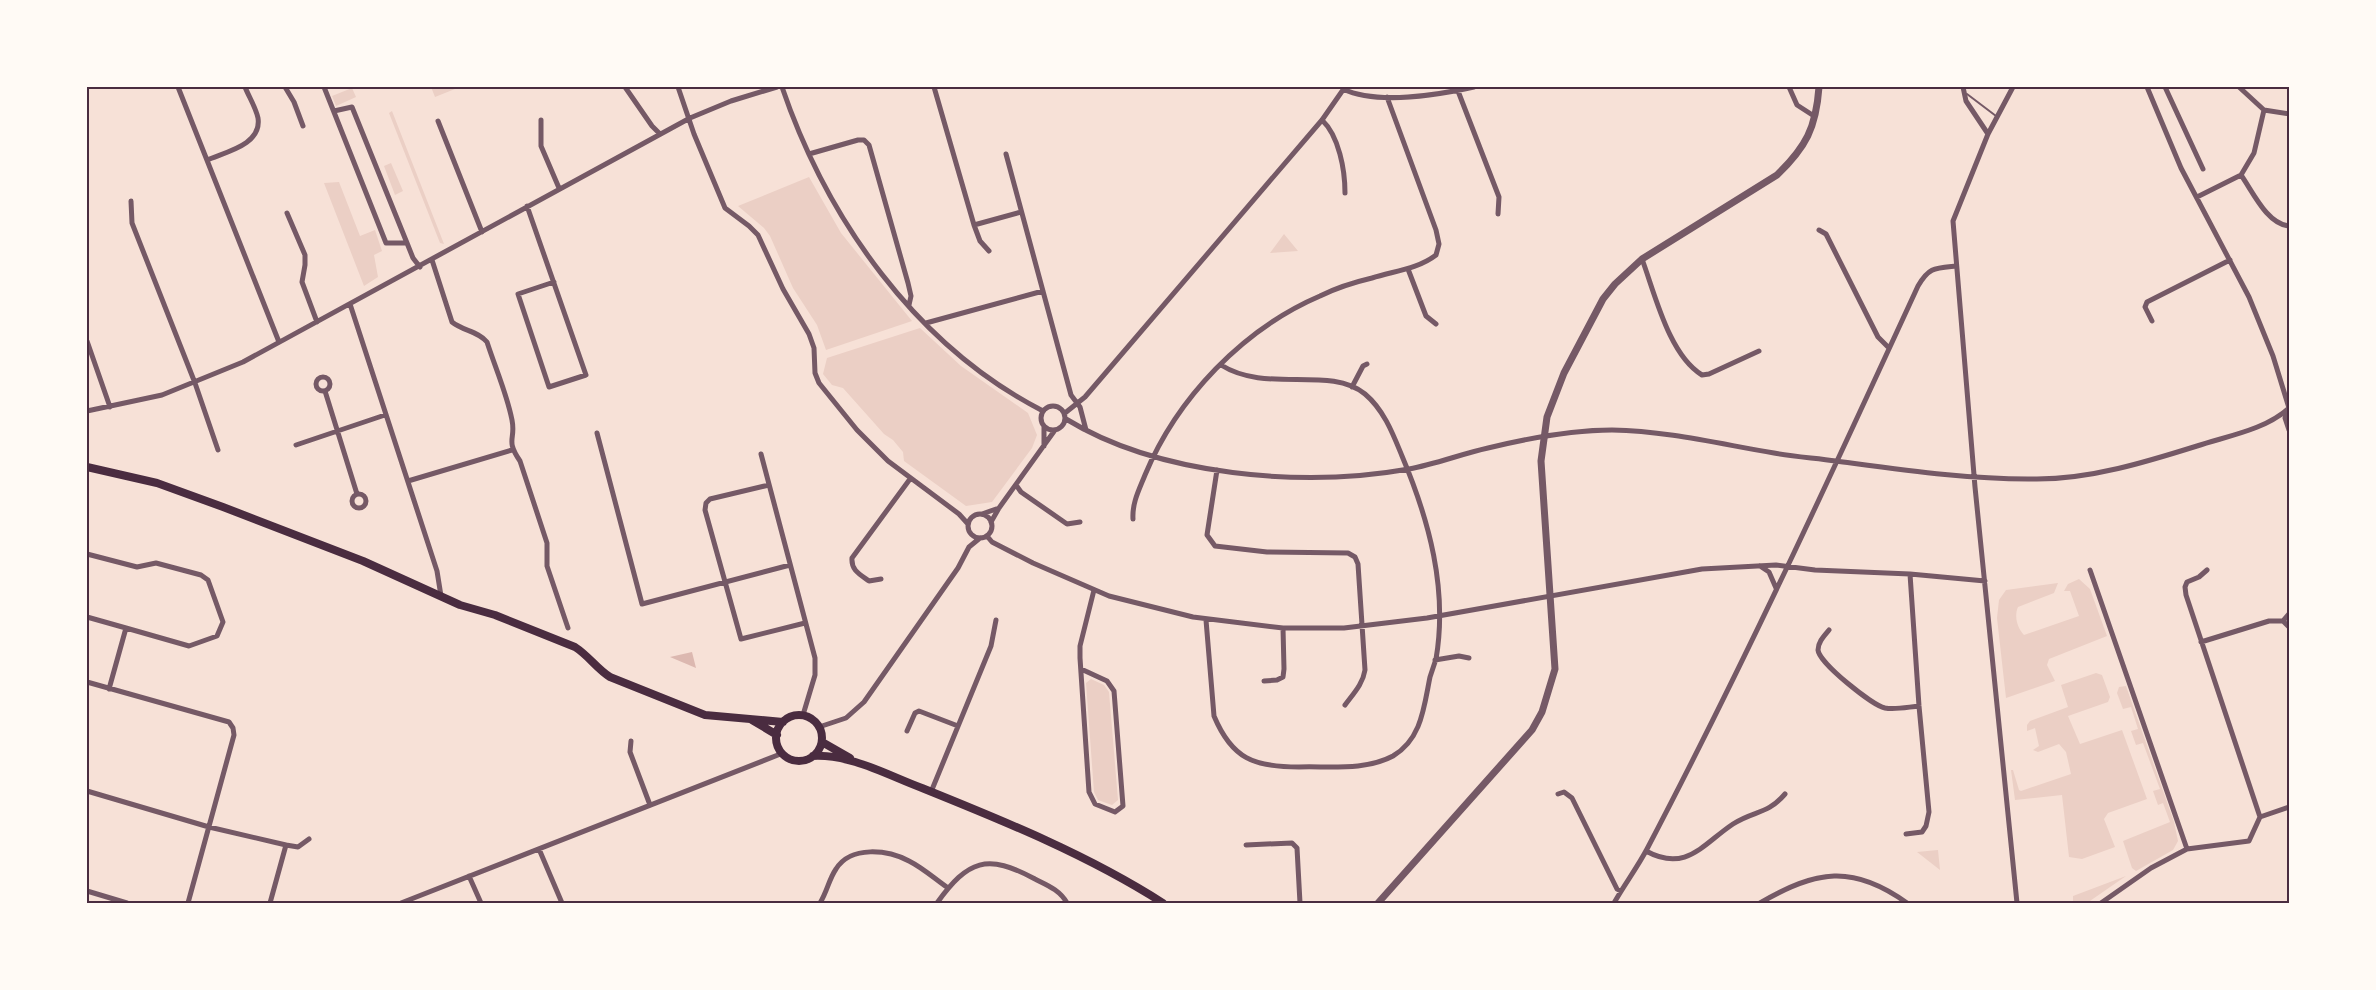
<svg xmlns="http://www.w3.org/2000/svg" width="2376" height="990" viewBox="0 0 2376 990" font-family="'Libre Baskerville',serif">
<rect width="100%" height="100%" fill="#f7e1d7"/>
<!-- green -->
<path fill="#ebcfc5" d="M431,87H460L435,97Z
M352,88L356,97L336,106L332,96Z
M392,111L444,244L440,243L389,113Z
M391,163L403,191L395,195L384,166Z
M809,177L841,233L912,321L826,350L817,325L793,288L770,236L764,228L738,206Z
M339,182L360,236L375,230L382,251L374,255L378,277L364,286L324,183Z
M1284,234L1298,251L1270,253Z
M920,328L961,366L1028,413L1037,435L1032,448L992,502L966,506L904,461L903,452L893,440L884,434L843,388L832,385L823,374L827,358Z
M2079,579L2090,589L2107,636L2049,659L2047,665L2055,681L2006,698L1997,618L1999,600L2006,590L2058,583L2054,593L2018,607C2014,616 2017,628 2024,635L2079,616L2070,591H2064L2068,584Z
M2096,673L2102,675L2110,697L2108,702L2068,716L2080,744L2122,730L2147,799L2108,813L2104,819L2115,847L2082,859L2069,857L2062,795L2015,800L2011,770H2013L2019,790L2021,791L2071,774L2066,752L2059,744L2038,752L2033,750L2039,746L2035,728L2027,731V725L2030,721L2068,707L2061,685Z
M1091,679L1104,685L1109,692L1118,800L1112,805L1098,800L1094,792L1086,683Z
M2126,686L2174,822L2178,841L2173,850L2136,871L2132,868L2123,841L2170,822L2163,803L2158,805L2153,791L2160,789L2143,743L2136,745L2131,731L2138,729L2131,707L2123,709L2117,693L2119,687Z
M1938,850L1940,870L1917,852Z
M2126,876L2087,903H2056L2073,901V896Z"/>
<!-- water -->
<path fill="#dcb8b0" d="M692,652L696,668L670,657Z"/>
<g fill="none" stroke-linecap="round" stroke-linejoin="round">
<!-- service -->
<path stroke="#755966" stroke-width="2" d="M1967,94L1996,116"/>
<!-- minor -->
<path stroke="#755966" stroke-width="5" d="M178,87L279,342
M285,87L294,102L303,126
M324,87L386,243H407L352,107L334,111
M625,87L652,126L660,134
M678,87L694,134L725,208L749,226L758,235L783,289L809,334L814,348L815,373L819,383L857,430L888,461L959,514L968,524
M782,87C827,219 916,346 1043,411
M934,87L974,225L1021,212
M1789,87L1797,105L1814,116
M1963,87L1966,101L1988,134
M2013,87L1988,134L1953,221L1975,487L2017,903
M2147,87L2181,168L2249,297L2273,356L2289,408
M2165,87L2203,169
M2239,87L2264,110L2289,114
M1343,89C1377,105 1438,95 1474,87
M1458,91L1499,197L1498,214
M541,120V146L559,188
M1322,120C1339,136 1345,170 1345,193
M438,121L482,232
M809,154L858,140H864L869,145L908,283L911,296L909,305
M1006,154L1071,395L1080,407L1086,430
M207,160C225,152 262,145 258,118C256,108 249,97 245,87
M2241,175C2253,192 2267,224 2289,226
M2197,197L2241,175L2254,153L2264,110
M131,201L132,223L195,383L218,450
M527,206L586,375L549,387L518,294L554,282
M287,213L305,255V265L302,282L317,322
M974,225L980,241L989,251
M1819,230L1826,234L1878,337L1889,348
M407,243L413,258L420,267
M1642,259C1655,294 1669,355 1702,375L1709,374L1759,351
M432,260L452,322C463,331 478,331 487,342C495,367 507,394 512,420C516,440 505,439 520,461L547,543V566L568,628
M1408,269L1426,316L1436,324
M350,304L437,571L441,596
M2152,321L2145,307L2147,302L2230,260
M926,323L1043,291
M87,341L110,407
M316 384a7 7 0 1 1 14 0a7 7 0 1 1-14 0Z
M1352,387L1363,366L1367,364
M325,391L357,494
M1041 418a12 12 0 1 1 24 0a12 12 0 1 1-24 0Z
M2288,409L2285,418L2289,430
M87,411L162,395L243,362L690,118L731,101L777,87
M1065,413L1085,397L1322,120L1345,87
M1066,419C1159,476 1303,488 1409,469C1436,464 1461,454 1488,448C1529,438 1570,430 1612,430C1668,431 1720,444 1774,453C1795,457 1816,458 1836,461C1903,470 1970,480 2037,479C2091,479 2146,462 2197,446C2227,436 2265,430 2289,408
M597,433L642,604L790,565
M296,445L385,415
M1044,446V426
M761,454L815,658V675L803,715
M1217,470L1207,535L1215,546L1267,552L1348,553L1355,557L1358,564L1365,670C1363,684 1353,694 1345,705
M408,481L512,450
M769,485L710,499L706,503L705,510L741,639L805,623
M1016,485L1021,492L1067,524L1080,522
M352 501a7 7 0 1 1 14 0a7 7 0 1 1-14 0Z
M982,514L999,508
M968 526a12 12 0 1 1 24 0a12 12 0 1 1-24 0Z
M1133,519C1132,503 1139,490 1145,475C1177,398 1243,329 1320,296C1336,288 1355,282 1372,278C1394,271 1418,269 1436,255L1439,244L1436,230L1387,97
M991,522L999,508L1055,430
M987,536L992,542L1033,563L1109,596L1193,617L1283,628H1344L1427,618L1702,569L1776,565L1815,570L1910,574L1985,581
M87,554L137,567L156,563L201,575L208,580L223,622L217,636L189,646L126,628
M1760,566L1769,572L1776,588
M2090,570L2187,849
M2207,570L2199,577L2187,582L2185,587L2186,595L2260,817
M881,579L869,581C859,574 851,570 852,558L910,479
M2289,614L2283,621L2289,627
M87,617L126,628L109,689
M1206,620L1214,716C1232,759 1254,767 1299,767C1329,766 1365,771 1393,756C1422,739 1424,706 1430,677C1432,671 1434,665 1436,659C1448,589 1429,520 1402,456C1393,434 1384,410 1365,394C1329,365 1267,394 1221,365
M1829,630C1824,636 1818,642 1818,650C1819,663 1872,705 1885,708C1895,710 1908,707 1919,706
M2201,642L2269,621H2283
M1435,660L1459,656L1469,658
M1081,669L1107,681L1114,691L1123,806L1115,812L1095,804L1089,792L1080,658V646L1094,590
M1264,681L1277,680L1283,677L1284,669L1283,628
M87,682L229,722L233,728L234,735L188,903
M819,727L846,718L864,702L958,568L969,547L980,538
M907,731L915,713L919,711L958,726
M631,741L630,752L650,805
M87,791L209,827L286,845L270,903
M931,792L991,646L996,620
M1558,794L1564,792L1572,798L1617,889L1621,891
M2260,817L2289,807
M1906,834L1922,832L1926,826L1929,812L1919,706L1910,574
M286,845L298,847L309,839
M1246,845L1292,843L1297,848L1300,903
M539,849L562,903
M1646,851C1686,873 1703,844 1733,824C1755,810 1767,815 1785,794
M469,876L481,903
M87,891L127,903
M401,903L783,753
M820,903C827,892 829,879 836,869C851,845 888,850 909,861C923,868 935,879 948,888
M937,903C968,860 987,853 1035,879C1047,885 1060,890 1067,903
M1614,903C1624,885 1637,868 1647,849C1744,664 1831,475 1918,286C1929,267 1935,268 1956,266
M1760,903C1816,870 1853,864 1907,903
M2101,903L2151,868L2187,849L2249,841L2260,817"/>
<!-- tertiary -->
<path stroke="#755966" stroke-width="7" d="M1378,903L1532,730L1542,712L1555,669L1541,461L1547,417L1564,373L1603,299L1615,284L1642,259L1777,175C1806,147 1816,128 1819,87"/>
<!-- secondary -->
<path stroke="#4a2c40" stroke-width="8" d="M87,467L157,483L223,507L363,561L460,605L495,615L575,647C589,656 597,669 610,677L705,715L783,722
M776 738a23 23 0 1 1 46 0a23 23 0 1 1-46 0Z
M752,720L777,735
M822,742L850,758
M813,756C851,754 887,775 922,788C1004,821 1088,855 1163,903"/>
</g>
<!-- border -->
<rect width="2376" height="990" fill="none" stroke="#fffaf5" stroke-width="177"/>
<rect x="88" y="88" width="2200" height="814" fill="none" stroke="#4a2c40" stroke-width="2"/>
</svg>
